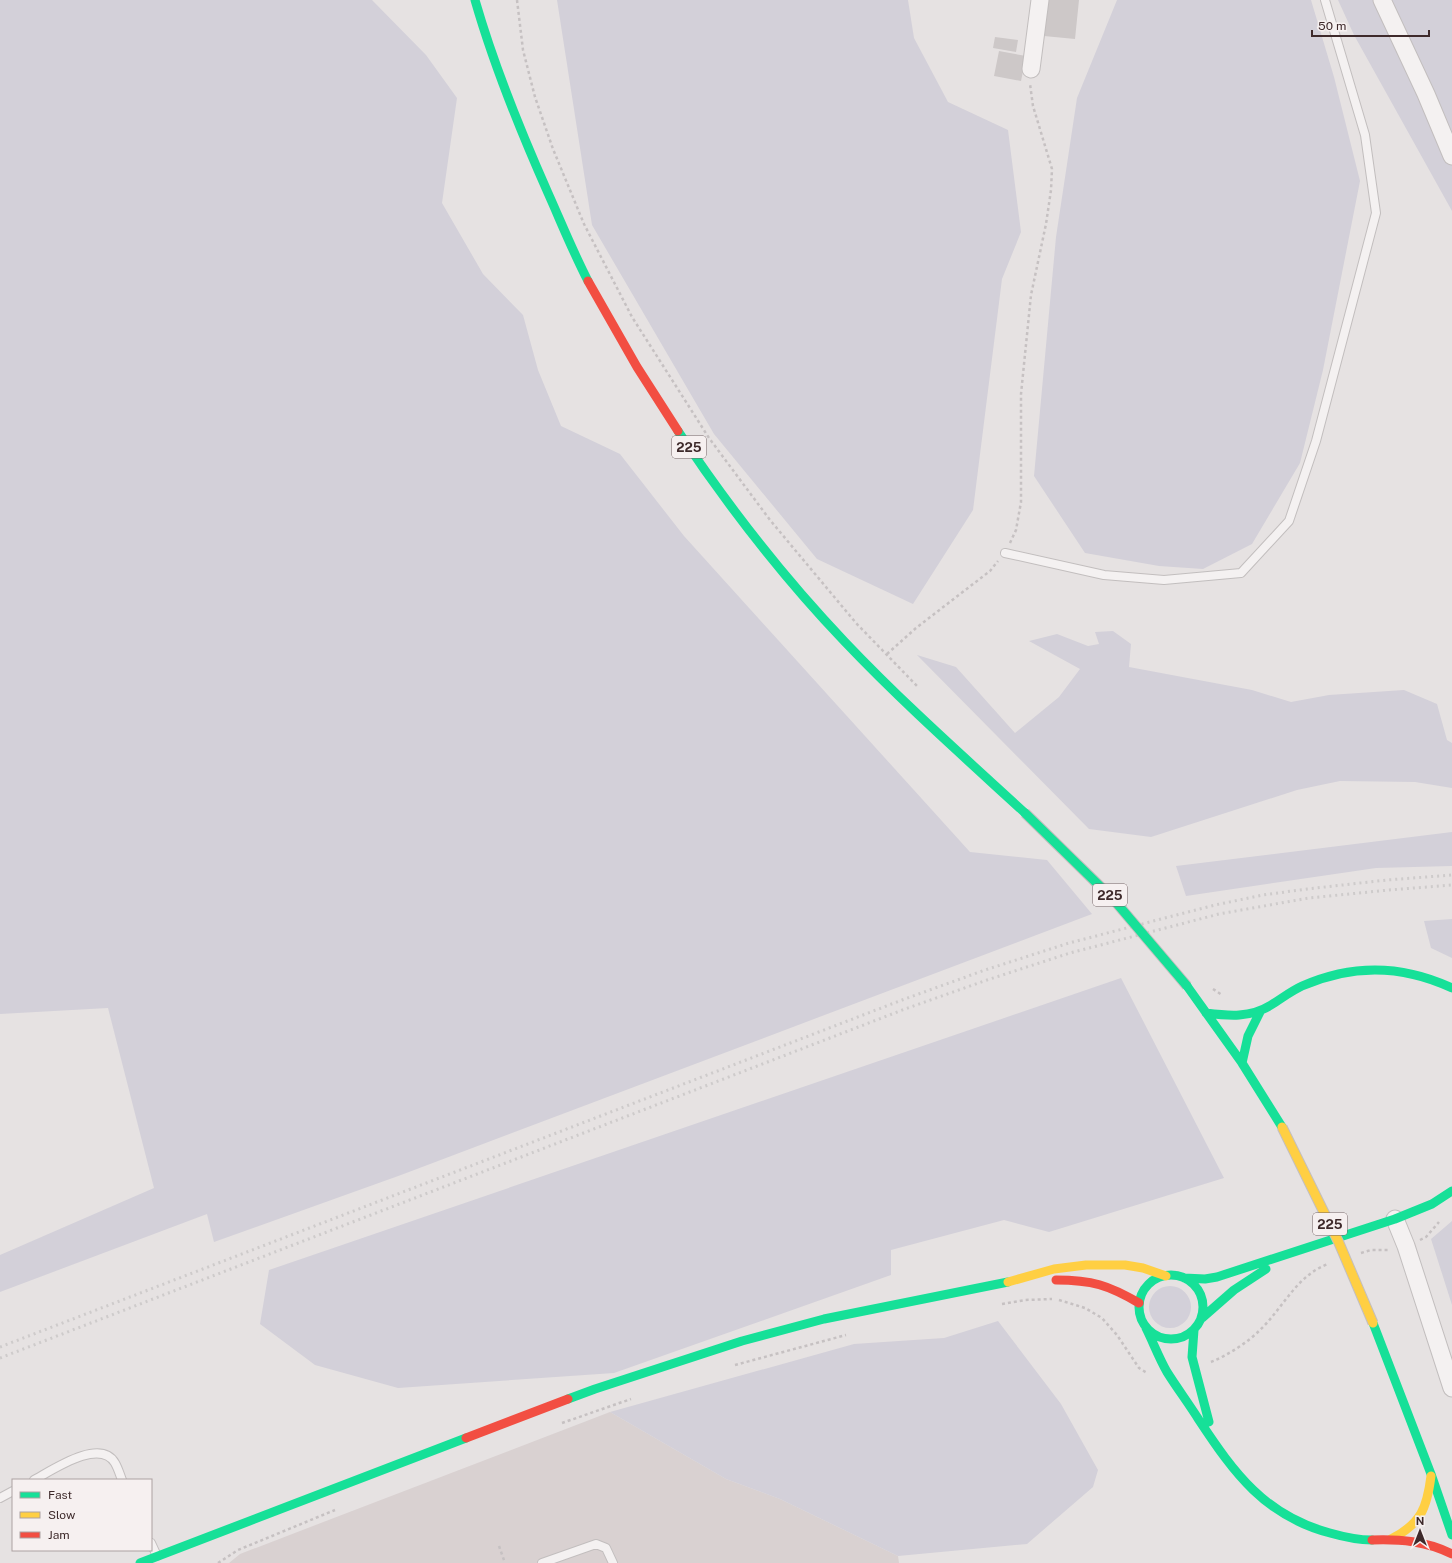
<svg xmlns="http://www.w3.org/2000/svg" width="1452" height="1563" viewBox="0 0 1452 1563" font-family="'Public Sans',sans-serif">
<rect width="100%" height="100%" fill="#e6e2e2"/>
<!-- built -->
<path fill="#d9d1d1" d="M610,1412L726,1479L780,1499L898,1556L899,1563H229L240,1554Z"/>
<!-- green -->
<path fill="#d3d0d9" d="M0,0H372L426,55L457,98L442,203L483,274L523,315L538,370L561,426L620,454L684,536L970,852L1047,860L1092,914L401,1175L214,1242L207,1214L0,1292V1255L154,1188L108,1008L0,1014Z
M557,0H908L914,38L948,102L1008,130L1021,232L1002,279L973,510L913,604L817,559L714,434L592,225Z
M1117,0H1311L1334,77L1360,181L1323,370L1300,463L1252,544L1203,569L1159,566L1085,553L1034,476L1056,237L1077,98Z
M1338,0H1452V211L1354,35Z
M1113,631L1131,644L1129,667L1252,690L1291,702L1329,695L1404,690L1437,704L1447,740L1452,743V788L1415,782L1340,781L1297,790L1151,837L1089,829L917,655L956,667L1015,733L1059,697L1080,669L1029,641L1057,634L1088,646L1099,644L1095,632Z
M1452,832V866L1376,868L1186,896L1176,866Z
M1452,919V958L1431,948L1424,921Z
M1121,978L1224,1178L1049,1232L1004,1220L891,1250V1275L614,1373L398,1388L315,1365L260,1324L269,1270Z
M1452,1221V1305L1431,1239Z
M1149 1307a21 21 0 1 1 42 0a21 21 0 1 1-42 0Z
M998,1321L1061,1404L1098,1470L1093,1487L1027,1544L898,1556L780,1499L726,1479L610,1412L854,1344L944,1338Z"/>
<!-- building -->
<path fill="#cdc8c8" d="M1047,0H1079L1075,39L1044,36Z
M995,37L1018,40L1016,52L993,48Z
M999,51L1026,56L1021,81L994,76Z"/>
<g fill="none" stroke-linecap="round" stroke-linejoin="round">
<defs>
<path id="lane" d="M1005,553L1104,575L1164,580L1241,573L1289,521L1316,441L1376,213L1365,135L1325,0
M34,1480C51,1471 100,1437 115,1463C118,1468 120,1475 122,1480
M0,1498L13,1491
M151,1543L157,1556
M542,1563L596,1544L606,1548L613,1563"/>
<path id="street" d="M1382,0L1426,94L1452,156
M1031,69L1040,0
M1395,1219L1406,1246L1452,1388"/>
</defs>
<!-- lane casing -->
<use href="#lane" stroke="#c2bebe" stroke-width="10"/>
<!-- street casing -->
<use href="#street" stroke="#c2bebe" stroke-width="19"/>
<!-- path -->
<path stroke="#c6c1c2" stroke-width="2.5" stroke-dasharray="3 3" stroke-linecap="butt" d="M517,0L523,50L535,97L553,149L584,224L632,317L709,438L770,520L856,623L917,686
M1010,543L1016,530L1021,502V394L1031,295L1046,224L1051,190L1052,169L1033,106L1030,84
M887,654L916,628L990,571L998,561
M1213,989L1222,995
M1420,1240L1426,1237L1439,1222
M1361,1253L1371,1250H1390
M1059,1300L1085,1308L1102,1318L1117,1335L1139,1368L1147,1373
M1002,1304L1025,1300L1052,1299
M1211,1362C1228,1355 1247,1343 1260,1330C1283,1308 1297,1275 1328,1264
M735,1365L846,1335
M562,1423L631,1399
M499,1546L505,1563
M218,1563L238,1550L335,1510"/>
<!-- lane -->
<use href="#lane" stroke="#f4f1f1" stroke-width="8"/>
<!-- street -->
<use href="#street" stroke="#f4f1f1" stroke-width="17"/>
<!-- fast -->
<path stroke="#16e098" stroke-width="9" d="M475,0C494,66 520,130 548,193C561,222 573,252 588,281
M678,431C728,506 783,577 845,642C902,702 964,757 1025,813
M1187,986L1242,1063L1282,1127
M1206,1013C1229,1016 1250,1018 1271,1005C1281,999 1291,991 1302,986C1352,964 1403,965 1452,988
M1242,1063L1248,1036L1260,1012
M1395,1219L1432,1204L1452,1191
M1139 1307a32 32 0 1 1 64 0a32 32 0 1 1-64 0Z
M1184,1278L1205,1279L1217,1277L1395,1219
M1202,1318L1234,1290L1266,1269
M1373,1323L1431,1474L1452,1535
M1146,1328C1153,1342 1159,1358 1167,1372C1177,1388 1189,1404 1199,1420C1234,1473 1265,1516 1330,1533C1344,1537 1358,1540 1372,1540
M1194,1330L1192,1357L1209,1422
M568,1399L595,1389L742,1341L824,1319L1008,1282
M140,1563L466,1438"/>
<!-- slow -->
<path stroke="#ffcf43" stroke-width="9" d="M1008,1282L1054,1269L1086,1265H1125L1143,1268L1166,1276
M1391,1539C1421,1524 1427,1508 1431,1476"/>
<!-- jam -->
<path stroke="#f24e42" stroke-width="9" d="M588,281L637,367L678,431
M1056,1280C1092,1280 1108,1285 1139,1303
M466,1438L568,1399
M1372,1540C1400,1539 1426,1541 1452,1554"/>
<!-- rail -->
<path stroke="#cecbcb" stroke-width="3" stroke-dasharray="2 4" stroke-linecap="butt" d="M0,1347L902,1000L985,970L1069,943L1215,905L1263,895L1307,889L1387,880L1452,875
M0,1358L905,1009L987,980L1070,953L1219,914L1309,898L1389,890L1452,885"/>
<defs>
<path id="fast-bridge" d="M1025,813L1114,900L1187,986"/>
<path id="slow-bridge" d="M1282,1127L1339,1243L1373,1323"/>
</defs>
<!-- fast-bridge casing -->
<use href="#fast-bridge" stroke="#c4bfbf" stroke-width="11" stroke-linecap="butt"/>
<!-- slow-bridge casing -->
<use href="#slow-bridge" stroke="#c4bfbf" stroke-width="11" stroke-linecap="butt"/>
<!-- fast-bridge -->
<use href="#fast-bridge" stroke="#16e098" stroke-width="9"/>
<!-- slow-bridge -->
<use href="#slow-bridge" stroke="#ffcf43" stroke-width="9"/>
</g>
<g text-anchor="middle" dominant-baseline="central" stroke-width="3" stroke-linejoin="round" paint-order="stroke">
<!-- shield labels -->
<g fill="#f6f0f0" stroke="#756566" stroke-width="1">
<rect x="672" y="436" width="34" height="22" rx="3"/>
<rect x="1093" y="884" width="34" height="22" rx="3"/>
<rect x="1313" y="1213" width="34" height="22" rx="3"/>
</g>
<g font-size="13" font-weight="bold" fill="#3e2a2b">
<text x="689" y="447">225</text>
<text x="1110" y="895">225</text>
<text x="1330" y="1224">225</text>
</g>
</g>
<!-- legend -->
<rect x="12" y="1479" width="140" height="72" fill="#f6f0f0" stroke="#aca1a1"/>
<rect x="20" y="1492" width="20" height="6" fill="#16e098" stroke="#aca1a1"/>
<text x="48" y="1499" font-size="12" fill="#3e2a2b">Fast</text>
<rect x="20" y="1512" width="20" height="6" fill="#ffcf43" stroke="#aca1a1"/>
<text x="48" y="1519" font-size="12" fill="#3e2a2b">Slow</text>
<rect x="20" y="1532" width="20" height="6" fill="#f24e42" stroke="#aca1a1"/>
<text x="48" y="1539" font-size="12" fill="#3e2a2b">Jam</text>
<!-- north arrow -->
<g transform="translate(1420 1531)" stroke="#f6f0f0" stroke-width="3" paint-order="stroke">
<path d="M0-3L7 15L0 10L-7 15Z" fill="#3e2a2b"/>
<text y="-6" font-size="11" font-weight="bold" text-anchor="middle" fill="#3e2a2b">N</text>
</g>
<!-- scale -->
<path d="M1312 30v6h117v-6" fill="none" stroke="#3e2a2b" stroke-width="2"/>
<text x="1318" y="30" font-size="12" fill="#3e2a2b" stroke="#f6f0f0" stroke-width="3" paint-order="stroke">50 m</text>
</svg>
